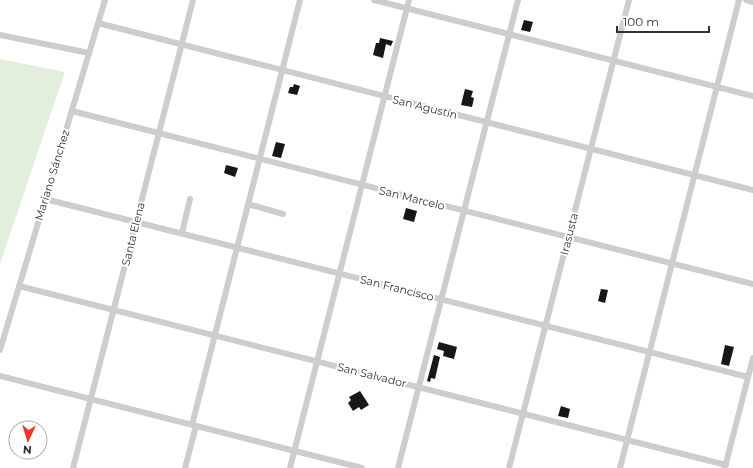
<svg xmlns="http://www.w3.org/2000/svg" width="753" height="468" viewBox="0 0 753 468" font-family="Montserrat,sans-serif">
<rect width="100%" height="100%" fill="#fff"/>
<!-- green -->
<path fill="#e4eedd" d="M0,59L65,72L0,264Z"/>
<!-- building -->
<path fill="#171717" d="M524,20L533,22L530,32L521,30Z
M380,38L393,41L391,46L386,44L383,58L373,55L376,43H379Z
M294,84L300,86L297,95L288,93L290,87H293Z
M465,89L473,91L471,97L474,98L472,107L461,105Z
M276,142L285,144L281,158L272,156Z
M226,165L238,168L235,177L224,173Z
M406,208L417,211L414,222L403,219Z
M601,289L608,290L605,303L598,301Z
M439,342L457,347L454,359L443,356L444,351L437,349Z
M725,345L734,347L729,366L721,364Z
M434,355L440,357L435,379L431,378L430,382L427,381Z
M360,391L369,405L361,410L359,407L353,411L348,403L351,400L349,397Z
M561,406L570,409L568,418L558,416Z"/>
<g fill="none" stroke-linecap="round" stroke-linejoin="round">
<!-- minor -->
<path stroke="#cdcdcd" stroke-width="6" d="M374,0L753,96
M746,0L753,2
M98,23L753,190
M0,35L89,53
M72,111L753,284
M45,199L748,377
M248,204L283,214
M182,233L190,199
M19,286L726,465
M0,350L105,0
M0,376L362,468
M192,425L300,0
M725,467L753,358
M73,468L193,0
M185,468L196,426
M290,468L409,0
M398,468L518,0
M509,468L629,0
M620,468L739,0"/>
</g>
<g text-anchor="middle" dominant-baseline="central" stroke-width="4" stroke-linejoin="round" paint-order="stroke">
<!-- street labels -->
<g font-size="11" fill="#303030" stroke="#fff">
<text transform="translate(425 107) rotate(14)">San Agustín</text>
<text transform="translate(52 175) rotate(-73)">Mariano Sánchez</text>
<text transform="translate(412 198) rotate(14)">San Marcelo</text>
<text transform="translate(133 234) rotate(-76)">Santa Elena</text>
<text transform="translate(569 234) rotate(-76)">Irasusta</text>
<text transform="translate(397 288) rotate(14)">San Francisco</text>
<text transform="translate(372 375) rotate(14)">San Salvador</text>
</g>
</g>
<!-- north arrow -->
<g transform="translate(28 440) rotate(184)"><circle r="19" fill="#ffffff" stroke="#acacac"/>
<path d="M0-3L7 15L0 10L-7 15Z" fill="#f33427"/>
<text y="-6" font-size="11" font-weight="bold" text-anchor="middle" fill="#303030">N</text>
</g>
<!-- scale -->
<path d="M617 26v6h92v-6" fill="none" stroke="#303030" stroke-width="2"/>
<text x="623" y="26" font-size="12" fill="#303030" stroke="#ffffff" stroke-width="3" paint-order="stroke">100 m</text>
</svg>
